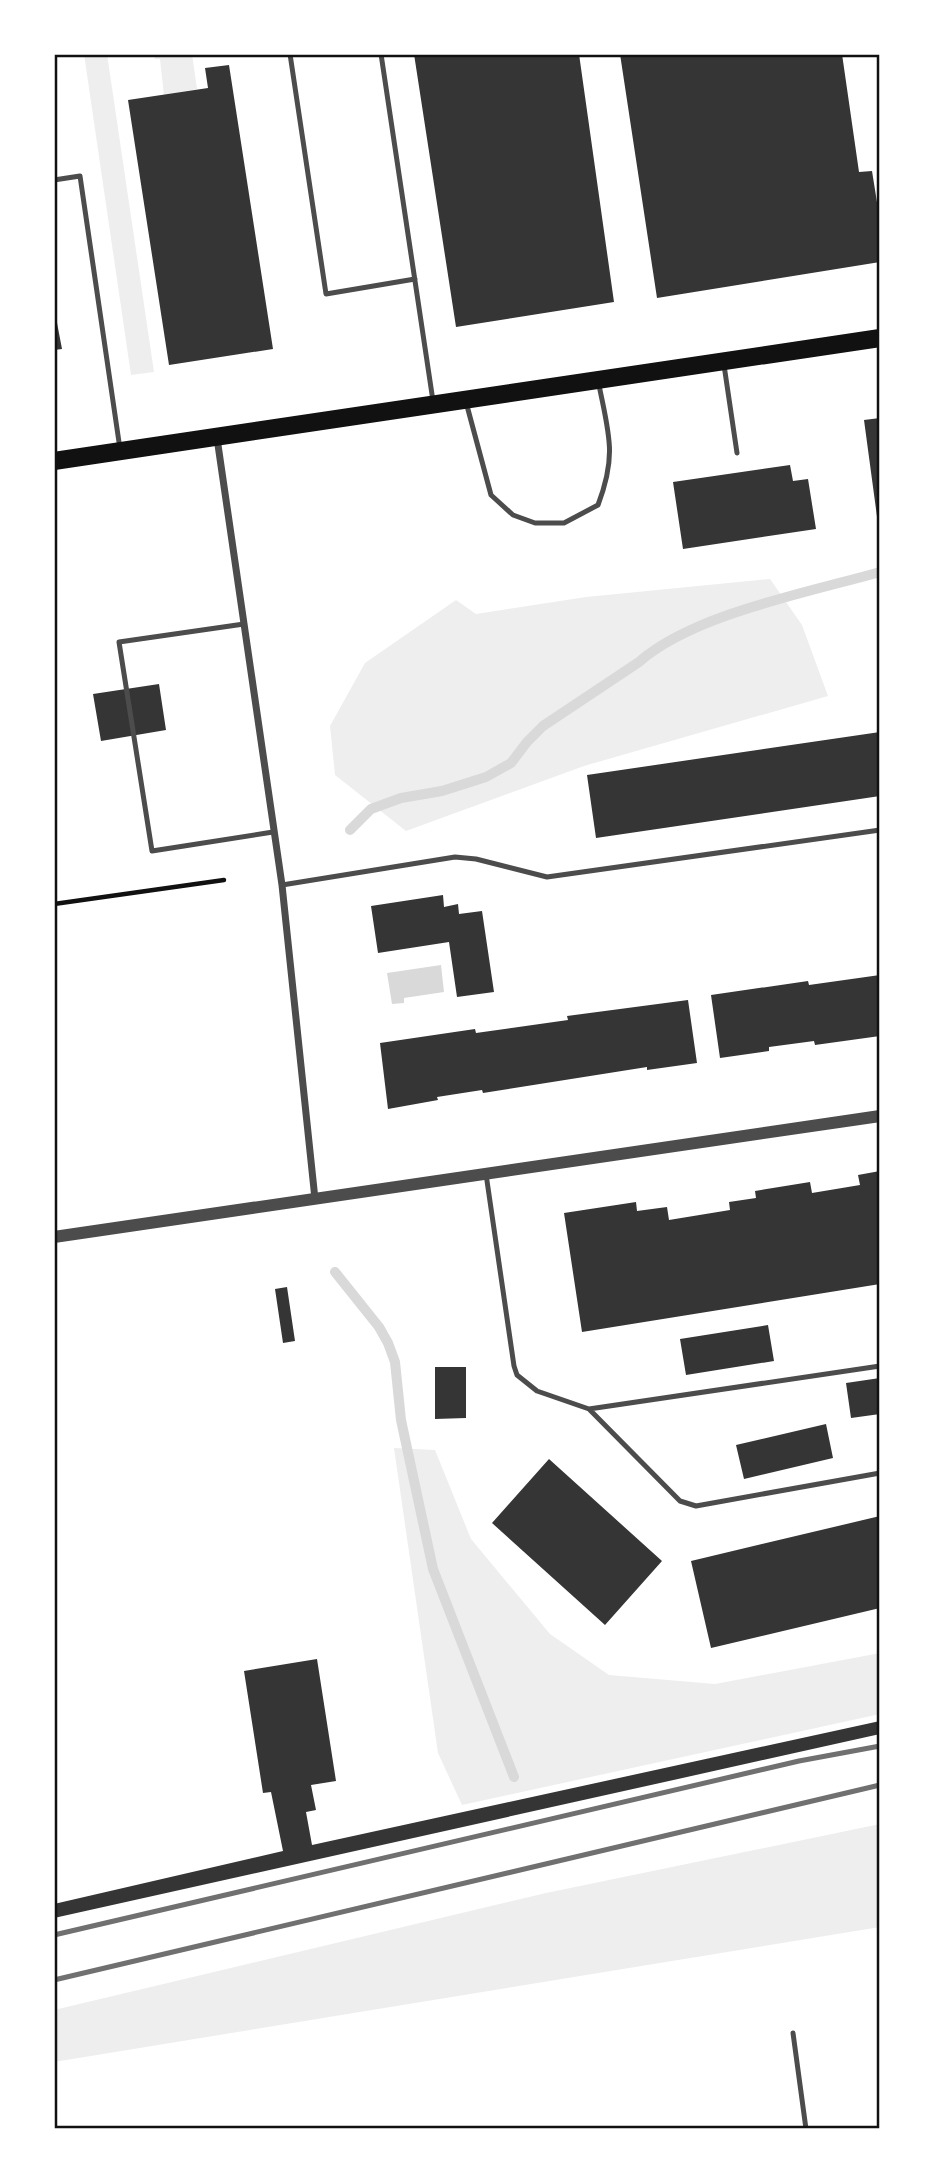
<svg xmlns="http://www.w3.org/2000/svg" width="934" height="2183" viewBox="0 0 934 2183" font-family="Raleway,sans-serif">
<rect width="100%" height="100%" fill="#fff"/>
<!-- green -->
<path fill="#eee" d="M84,54H107L154,372L131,375Z
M154,54H192L197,89L164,95L160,59H155Z
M770,579L802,625L828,696L584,766L406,831L335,775L330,726L365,663L456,600L476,614L586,597Z
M394,1448L435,1450L471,1539L550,1634L609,1675L715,1684L880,1653V1714L462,1805L438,1753Z
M880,1824V1927L54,2062V2010L546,1893Z"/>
<!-- water -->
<path fill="#d9d9d9" d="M441,965L444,992L404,998V1003L392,1004L387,973Z"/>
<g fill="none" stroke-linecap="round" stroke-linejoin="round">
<!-- stream -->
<path stroke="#d9d9d9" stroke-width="10" d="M350,830L371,809L401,798L442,791L486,777L511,763L527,742L543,726L639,662C693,614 810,592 880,572
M335,1272L379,1327L388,1343L395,1362L401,1420L433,1569L514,1777"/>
</g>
<!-- building -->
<path fill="#353535" d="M414,54H579L614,302L456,327Z
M620,54H842L859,172L872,171L880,221V262L657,298Z
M229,65L273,349L169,365L128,100L208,88L205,68Z
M54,307L62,349L54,350Z
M880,418V524H878L864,420Z
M790,465L793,481L808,479L816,529L683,549L673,482Z
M159,684L166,730L101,741L93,694Z
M880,732V796L596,838L587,775Z
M443,895L444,907L458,904L459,914L482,911L494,992L457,997L449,942L378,953L371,906Z
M880,975V1036L815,1045L814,1041L769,1047V1051L720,1058L711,995L808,981L809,985Z
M688,1000L697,1063L647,1070V1067L483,1093L482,1090L437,1097L438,1100L388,1109L380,1043L475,1029L476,1033L568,1020L567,1016Z
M880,1171V1284L582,1332L564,1213L636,1202L637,1211L667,1207L669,1220L730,1210L729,1202L756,1198L755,1191L810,1182L812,1193L860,1185L858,1175Z
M287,1287L295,1341L283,1343L275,1289Z
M768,1325L774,1361L686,1375L680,1339Z
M435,1367H466V1418L435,1419Z
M880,1378V1414L851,1418L846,1383Z
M826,1424L833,1458L744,1479L736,1445Z
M549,1459L662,1561L605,1625L492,1523Z
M880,1516V1608L711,1648L691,1561Z
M317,1659L336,1781L311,1785L316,1810L306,1812L312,1845L880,1721V1734L54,1918V1904L283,1851L271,1792L263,1793L244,1671Z"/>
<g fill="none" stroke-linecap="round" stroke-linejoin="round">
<!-- path -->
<path stroke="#111" stroke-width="4.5" d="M54,904L224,880"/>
<!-- service -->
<path stroke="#4c4c4c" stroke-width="5" d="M290,54L326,294L415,279
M381,54L433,401
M54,180L80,176L120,449
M724,365L737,453
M466,402L491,495L513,515L535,523H564L598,505C617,455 609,435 599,385
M244,624L119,642L152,851L273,832
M282,885L455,857L476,859L547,877L880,830
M486,1174L514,1366L517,1375L537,1391L589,1409L680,1501L696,1506L880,1473
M589,1409L880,1366
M793,2033L806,2129"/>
<!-- minor -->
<path stroke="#4c4c4c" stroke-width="7" d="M217,438L282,885L315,1199"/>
<!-- tertiary -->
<path stroke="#4c4c4c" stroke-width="12" d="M54,1237L880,1116"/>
<!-- primary -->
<path stroke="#111" stroke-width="18" d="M54,461L880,338"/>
<!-- rail -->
<path stroke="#707070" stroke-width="5" d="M54,1935L799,1761L880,1746
M54,1980L880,1785"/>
</g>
<!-- border -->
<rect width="934" height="2183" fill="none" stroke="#ffffff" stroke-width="112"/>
<rect x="56" y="56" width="822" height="2071" fill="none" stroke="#111" stroke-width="2.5"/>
</svg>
